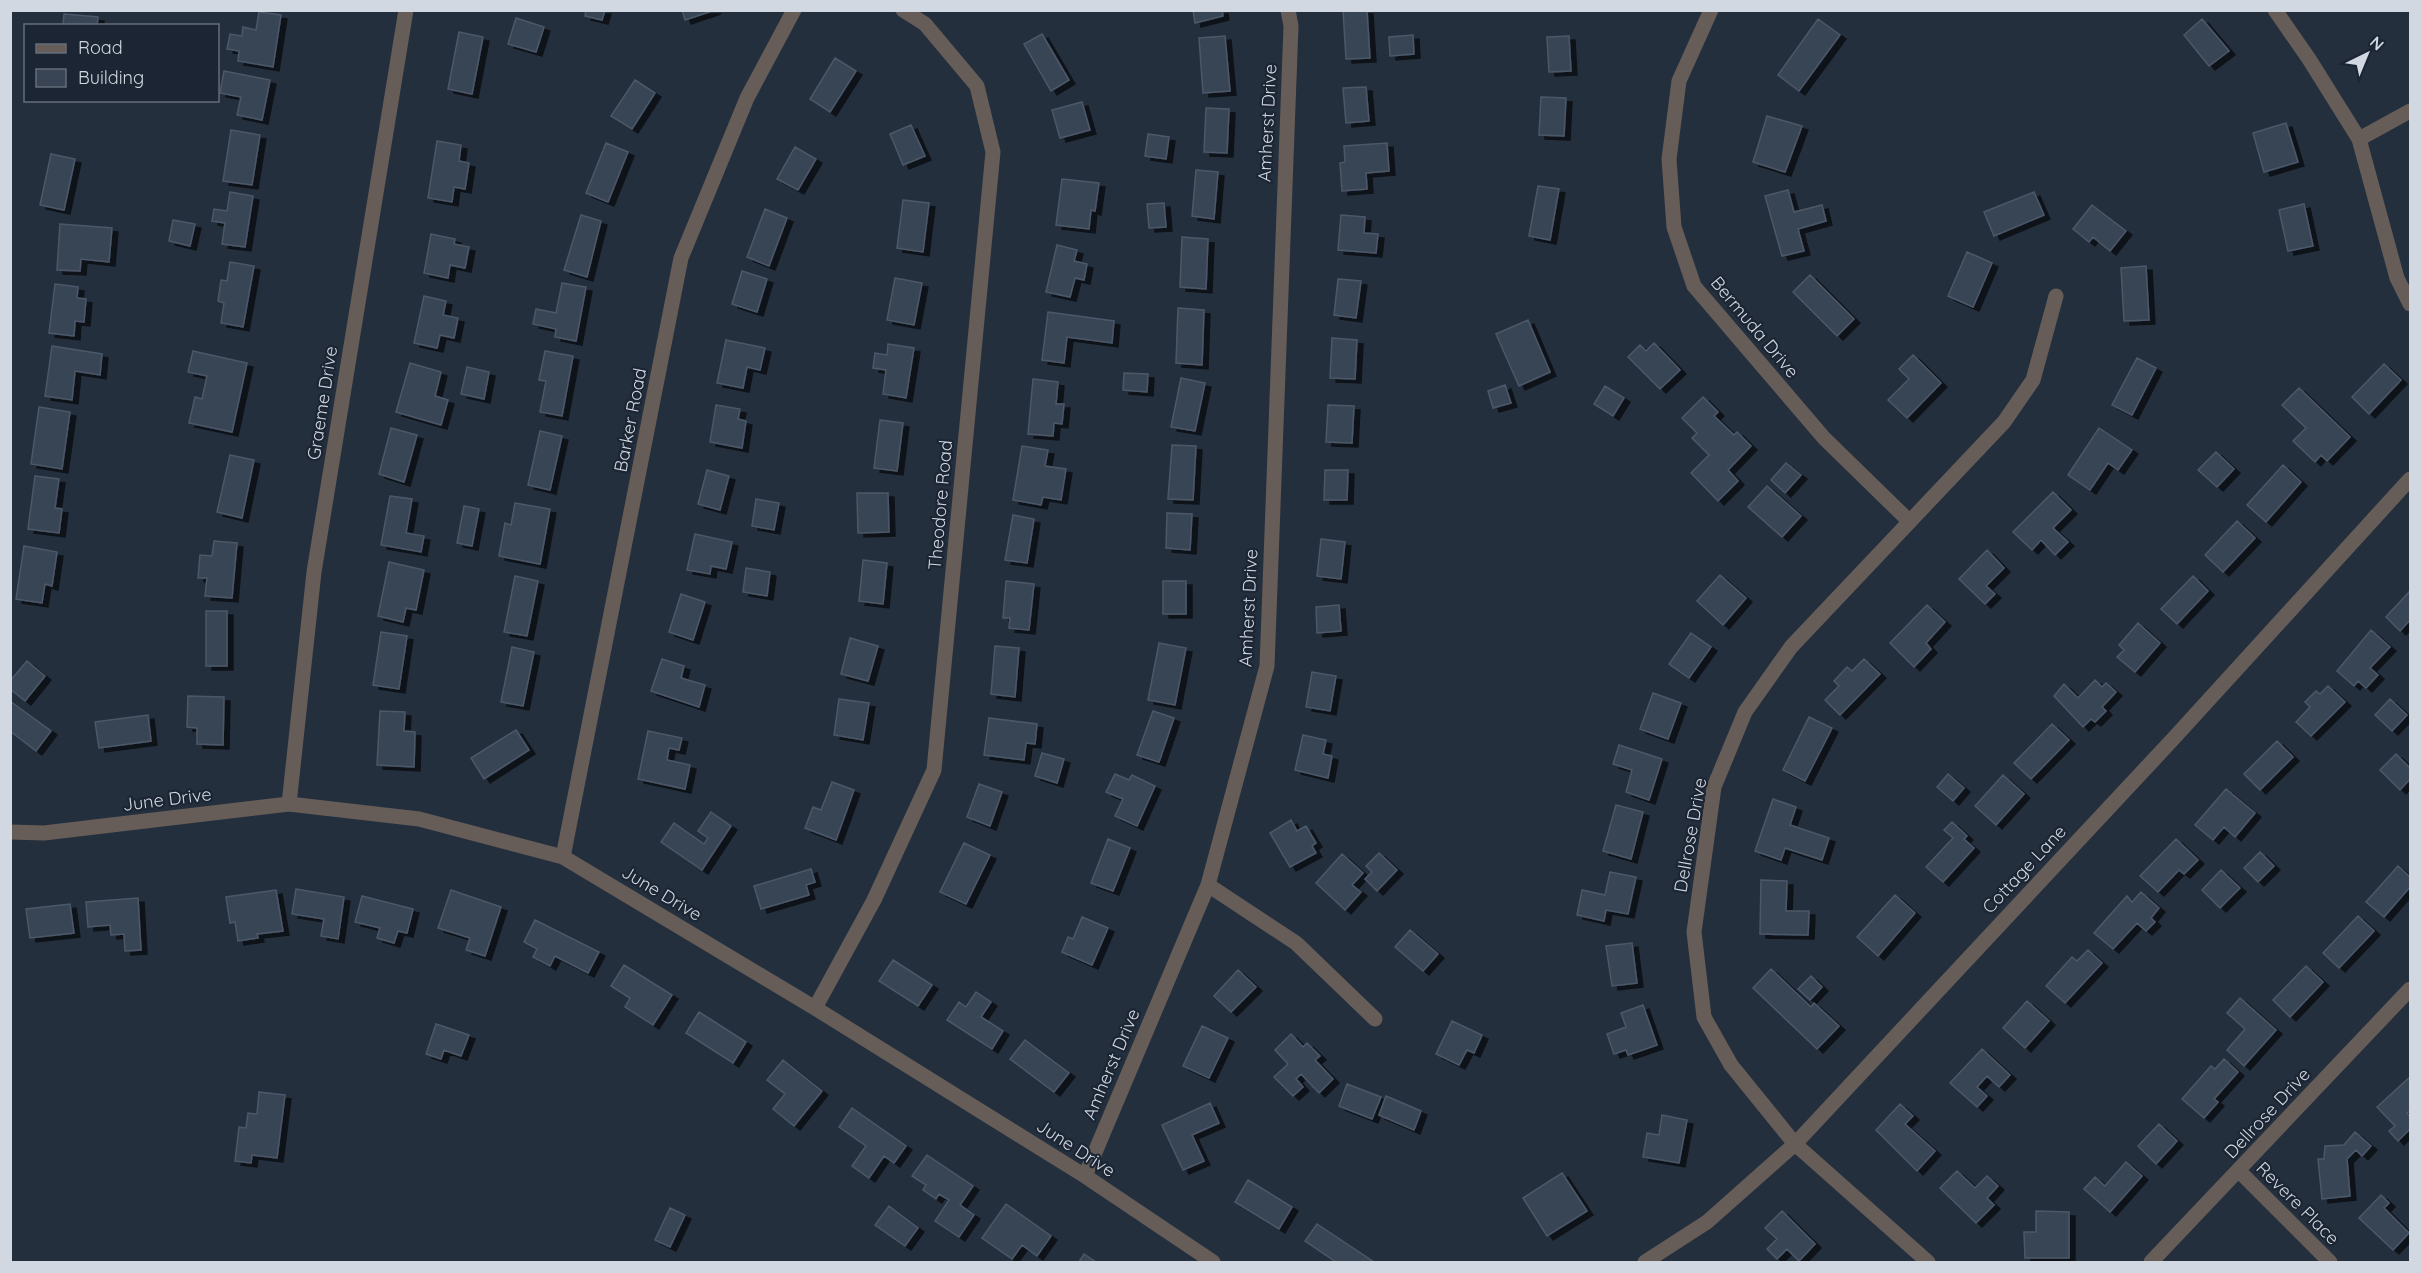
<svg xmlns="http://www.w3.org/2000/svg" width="2421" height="1273" viewBox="0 0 2421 1273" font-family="Quicksand,sans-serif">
<defs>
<filter id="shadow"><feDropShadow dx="6" dy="4" stdDeviation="0" flood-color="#0009"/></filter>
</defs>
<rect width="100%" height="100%" fill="#242f3e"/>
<!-- building -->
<path fill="#394454" stroke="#4c5869" stroke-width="1.5" filter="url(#shadow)" d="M586,10H605L602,20L585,16Z
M682,10H715L685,20Z
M1193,10H1222L1223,16L1195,23Z
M1343,10H1367L1370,58L1346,59Z
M259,12L281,15L273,67L238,61L239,51L227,49L230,34L242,36L243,27L256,30Z
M64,14L98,17L97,26H63Z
M516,18L544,27L536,52L508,44Z
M1818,19L1840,35L1799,91L1778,75Z
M2202,19L2229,51L2209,66L2184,35Z
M459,32L483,37L472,94L448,89Z
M1042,34L1069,80L1051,91L1024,44Z
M1413,35L1414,54L1390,56L1389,37Z
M1225,36L1230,91L1203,93L1199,38Z
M1569,36L1571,71L1549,72L1547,37Z
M835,58L856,71L830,112L810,99Z
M224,71L270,80L262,120L237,115L241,97L220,93Z
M635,80L655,93L632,129L611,116Z
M1366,87L1369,121L1346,123L1343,88Z
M1541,97L1566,98L1564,136L1539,135Z
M1082,102L1090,130L1060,138L1052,110Z
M1206,108L1229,109L1227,153L1204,152Z
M1767,116L1802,126L1785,172L1753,162Z
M2286,123L2298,162L2264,172L2253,133Z
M911,125L925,156L903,165L890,134Z
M231,130L260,135L252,185L223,181Z
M1148,134L1169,137L1166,159L1145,156Z
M437,141L461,145L459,161L469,163L465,189L454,187L452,202L428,198Z
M606,143L628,152L608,202L586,193Z
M1387,143L1389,171L1366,173L1367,189L1342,191L1340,163L1345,162L1344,146Z
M795,147L816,159L798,190L777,179Z
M51,154L75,159L64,210L40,205Z
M1196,170L1218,172L1214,219L1192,216Z
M1062,179L1099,183L1095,211L1091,210L1089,229L1056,225Z
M1538,186L1559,189L1550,240L1529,236Z
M1788,190L1794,212L1822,205L1826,221L1798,229L1804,251L1782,256L1765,196Z
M230,192L253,196L245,247L222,244L225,223L212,221L214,209L227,211Z
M2034,192L2044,215L1994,236L1984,212Z
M903,200L929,203L923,252L897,248Z
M1164,203L1166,227L1149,228L1147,204Z
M2304,204L2313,246L2288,251L2279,210Z
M2092,205L2126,231L2110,251L2093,237L2089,242L2073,229Z
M765,209L787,218L769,266L747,257Z
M581,215L601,221L587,277L564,270Z
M1341,215L1365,217L1364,233L1378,234L1376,253L1338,250Z
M173,220L195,224L190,246L169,241Z
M60,224L112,228L109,262L81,259L80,271L57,270Z
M431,234L455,239L454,244L469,247L465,268L450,265L448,278L424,273Z
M1182,237L1208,239L1206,289L1180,287Z
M1057,245L1077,250L1074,261L1087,264L1084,280L1075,278L1070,297L1046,292Z
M1967,252L1992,263L1973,307L1948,296Z
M230,262L254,266L243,327L221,323L224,303L218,301L221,280L227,281Z
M2146,266L2149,320L2124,321L2121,268Z
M742,271L767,279L757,312L732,304Z
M1810,275L1854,319L1837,336L1793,292Z
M895,278L922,283L914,325L887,320Z
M1338,279L1361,281L1356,318L1334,315Z
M562,283L586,287L576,341L555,337L556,329L533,324L536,309L556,313Z
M55,284L78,287L77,298L86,299L84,322L75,321L74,336L49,333Z
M424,296L446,301L443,315L458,318L454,338L440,335L437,348L414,343Z
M1178,308L1204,310L1202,365L1176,363Z
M1048,312L1114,321L1112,343L1067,337L1064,363L1042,360Z
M1528,320L1550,372L1519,386L1496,334Z
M1332,338L1357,340L1355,379L1330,378Z
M726,340L765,348L760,370L747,367L743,388L717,383Z
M1654,343L1680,370L1660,389L1628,357L1640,345L1646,351Z
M888,344L914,348L906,398L883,394L886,370L873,368L875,353L887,355Z
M52,346L102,354L100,375L75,371L72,400L45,396Z
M193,351L247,363L232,432L189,423L195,397L202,399L207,376L188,372Z
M545,351L573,356L562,416L540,412L546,381L539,380Z
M1913,355L1941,383L1907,418L1888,400L1909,379L1899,369Z
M2137,358L2156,368L2132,415L2112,405Z
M410,363L441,372L435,396L448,400L441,425L396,412Z
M2384,364L2401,380L2369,414L2352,397Z
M467,367L489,372L484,399L461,394Z
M1124,373L1148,374L1147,392L1123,390Z
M1181,378L1205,383L1195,431L1171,427Z
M1033,379L1058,382L1056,404H1064L1062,424L1054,423L1053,436L1028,434Z
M1505,385L1511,403L1493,408L1488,391Z
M1605,386L1624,398L1613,416L1594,404Z
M2299,388L2350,437L2327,461L2321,455L2315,462L2293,441L2306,428L2282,405Z
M1703,397L1718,412L1714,416L1734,435L1737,432L1751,446L1728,470L1738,481L1718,501L1691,473L1709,455L1692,438L1697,433L1682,418Z
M716,405L740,409L738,419L746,421L742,448L710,442Z
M1328,405L1354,406L1352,443L1326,442Z
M39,407L70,412L62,469L31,464Z
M880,420L903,423L897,471L874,468Z
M391,428L417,435L404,482L379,474Z
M2099,428L2132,450L2118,470L2108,463L2090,490L2068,475Z
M540,431L562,436L550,490L528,485Z
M1172,445L1196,446L1193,500L1168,499Z
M1022,446L1048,450L1045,466L1066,469L1061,500L1043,497L1041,505L1013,500Z
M2216,452L2234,469L2217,487L2198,470Z
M230,455L254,460L242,518L217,512Z
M1786,463L1801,475L1785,493L1771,480Z
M2283,465L2301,482L2266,522L2247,505Z
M707,470L729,476L720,510L698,504Z
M1325,470H1348L1347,500H1324Z
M35,476L59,479L55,508L62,509L59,533L28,529Z
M1767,486L1801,516L1782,537L1748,507Z
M2053,492L2071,510L2053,528L2068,542L2055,555L2041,540L2032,550L2013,532Z
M857,493H888L889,532L858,533Z
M390,496L412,499L406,533L424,536L421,552L381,545Z
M756,499L779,503L774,530L752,526Z
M515,503L550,509L540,564L499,556L505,523L511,525Z
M464,506L479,509L472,546L457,543Z
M1167,513L1192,514L1190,550L1166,548Z
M1013,515L1034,519L1027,563L1005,560Z
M2237,521L2255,538L2223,572L2205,555Z
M695,534L732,542L726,569L711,566L710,574L687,570Z
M1321,539L1345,542L1341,579L1317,576Z
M214,541L237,543L232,598L205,596L207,578H198L200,555L212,556Z
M24,546L57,552L52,586L45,584L42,603L16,599Z
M1987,550L2004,568L1986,586L1995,594L1985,604L1959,579Z
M863,560L887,563L883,604L859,601Z
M389,562L424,570L416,610L406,608L403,622L378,616Z
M746,568L770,572L767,596L743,592Z
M1720,575L1746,598L1723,625L1697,601Z
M515,576L538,581L527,636L504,632Z
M2193,576L2208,591L2177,624L2161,609Z
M1006,581L1034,584L1029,630L1009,628L1010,618H1003Z
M1163,581H1186V614H1163Z
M2410,591V620L2400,631L2386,617Z
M681,594L705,602L693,640L669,632Z
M1339,605L1341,631L1317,633L1316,607Z
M1927,605L1945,622L1926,643L1931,649L1914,667L1890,643Z
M206,611H227V666H206Z
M2138,623L2160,643L2135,672L2117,657L2124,650L2119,645Z
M2371,630L2390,647L2370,668L2378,675L2366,688L2358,681L2354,686L2337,671Z
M381,632L407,636L399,689L373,685Z
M1691,633L1711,647L1689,678L1669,664Z
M850,638L878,646L868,681L841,674Z
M1159,643L1186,648L1175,705L1148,700Z
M995,646L1019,648L1015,697L991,694Z
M512,647L534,652L523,706L501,702Z
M662,659L684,666L681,678L705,685L699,707L651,691Z
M1864,659L1880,674L1840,715L1825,700L1839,686L1834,681L1847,667L1852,671Z
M27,661L45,676L25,701L10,689V681Z
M1312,672L1336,676L1330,711L1306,707Z
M2095,680L2102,687L2106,683L2116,692L2102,707L2106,711L2095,722L2091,719L2083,727L2054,696L2064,684L2078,698Z
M2328,686L2345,702L2311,736L2296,722L2310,707L2305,702L2316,691L2320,694Z
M1653,693L1681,703L1668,739L1640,729Z
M188,696L224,697L223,745L197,744V728L187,727Z
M839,699L869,703L863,740L834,735Z
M2390,699L2407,715L2392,731L2375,715Z
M10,701L51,731L36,751L10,731Z
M380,711L405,712L404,731L415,732L414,767L377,765Z
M1153,711L1174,718L1159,762L1137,755Z
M148,715L151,741L99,748L95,722Z
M1809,717L1832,728L1805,781L1783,770Z
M989,718L1037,724L1035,744L1026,743L1024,760L984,755Z
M2052,724L2069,740L2031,779L2014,763Z
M516,730L529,750L484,779L471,758Z
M648,731L682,738L679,750L669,748L667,760L690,765L685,789L638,779Z
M1303,735L1326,740L1323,754L1332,756L1328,778L1295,770Z
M2277,741L2293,757L2260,790L2244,774Z
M1619,745L1662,759L1649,800L1626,792L1632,770L1613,764Z
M1042,753L1064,759L1057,783L1035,776Z
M2396,754L2410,768V779L2400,790L2380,770Z
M1115,774L1129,780L1132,775L1155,786L1137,826L1115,816L1123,799L1106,792Z
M1948,774L1964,788L1953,801L1937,787Z
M2003,775L2024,794L1996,825L1975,806Z
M832,782L854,790L836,840L805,828L813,807L821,810Z
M979,784L1002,792L990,826L967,817Z
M2226,789L2255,813L2235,837L2224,827L2213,840L2195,825Z
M1773,799L1796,807L1790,825L1829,838L1822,860L1785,848L1781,860L1755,851Z
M1616,805L1643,812L1631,859L1603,851Z
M711,812L731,826L702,870L661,842L674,823L704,844L708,838L698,831Z
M1291,820L1297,831L1306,826L1316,843L1312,846L1316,853L1290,867L1270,833Z
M1952,822L1967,836L1964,839L1974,848L1943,882L1926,867L1953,838L1944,830Z
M1108,839L1130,848L1113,891L1091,883Z
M2176,839L2198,860L2184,874L2179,870L2158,892L2140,876Z
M964,843L990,855L966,904L940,892Z
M2260,852L2274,866L2258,882L2244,868Z
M1379,853L1397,870L1377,891L1365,879L1372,872L1366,866Z
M1342,854L1363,873L1352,885L1361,892L1345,910L1316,883Z
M2398,866L2410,877V887L2384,917L2366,902Z
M811,869L815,882L806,885L809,895L761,909L754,886Z
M2221,870L2240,888L2220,908L2202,890Z
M1610,872L1636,877L1628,914L1606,910L1604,921L1577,915L1582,890L1605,895Z
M1761,880L1787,881L1786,911H1809L1808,935L1760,934Z
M296,889L344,897L338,939L321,936L324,919L292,914Z
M276,890L283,931L257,934L258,938L238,941L235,922L230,923L226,897Z
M451,890L501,907L485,956L466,950L470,938L438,928Z
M2141,892L2159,908L2151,918L2155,922L2146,931L2137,923L2113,949L2094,933L2127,896L2132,902Z
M1895,895L1915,913L1878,956L1857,937Z
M362,896L413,909L407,933L398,931L394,943L377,938L380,928L355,922Z
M138,898L141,950L125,951L124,934L111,935L110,925L88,927L86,902Z
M70,904L74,933L30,938L26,909Z
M2358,916L2374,931L2339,968L2323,953Z
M1082,917L1108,928L1092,965L1062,952L1068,937L1073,939Z
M535,920L599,952L588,973L555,956L550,966L533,957L537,949L524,942Z
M1410,930L1438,954L1423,971L1395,947Z
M1632,943L1637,983L1612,986L1606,946Z
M2088,950L2102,963L2065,1003L2046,986L2072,957L2077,961Z
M893,960L932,985L918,1006L879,981Z
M624,965L672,995L653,1025L625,1007L630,998L611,986Z
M2306,966L2323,982L2290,1017L2273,1000Z
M1771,969L1811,1007L1814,1003L1839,1026L1817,1049L1753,988Z
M1238,970L1256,987L1231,1012L1214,996Z
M1811,976L1822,987L1810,1000L1798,989Z
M976,992L991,1002L981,1017L1003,1031L992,1049L947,1020L959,1002L966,1007Z
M2240,998L2276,1030L2244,1066L2227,1050L2245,1029L2227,1013Z
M2027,1001L2049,1021L2025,1048L2003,1028Z
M1643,1005L1657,1045L1628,1055L1626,1050L1614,1054L1607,1034L1626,1027L1621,1013Z
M699,1012L746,1042L733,1063L686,1033Z
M1452,1021L1482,1035L1474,1053L1467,1050L1459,1065L1436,1054Z
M436,1024L469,1035L461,1056L444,1050L441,1059L426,1054Z
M1202,1026L1228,1038L1209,1078L1183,1066Z
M1291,1034L1303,1047L1307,1043L1320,1056L1315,1060L1333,1079L1319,1093L1301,1074L1296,1079L1303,1087L1293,1096L1274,1077L1288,1064L1275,1050Z
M1025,1040L1069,1073L1054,1092L1010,1059Z
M1982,1049L2010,1075L1999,1087L1987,1076L1977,1087L1987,1096L1977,1107L1950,1083Z
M2224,1059L2238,1072L2214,1099L2218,1102L2204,1118L2182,1099L2211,1066L2215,1069Z
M783,1060L822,1091L794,1126L773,1109L785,1094L767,1080Z
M2410,1077V1111L2407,1113L2410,1117V1129L2398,1141L2389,1131L2395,1126L2377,1107Z
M1347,1084L1381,1097L1372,1119L1339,1106Z
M259,1092L285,1095L277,1158L252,1155L251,1163L235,1161L239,1127L246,1128L248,1113L257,1114Z
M1386,1096L1421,1111L1414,1130L1379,1115Z
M1210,1103L1219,1123L1192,1135L1204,1161L1183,1170L1162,1125Z
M1900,1104L1913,1116L1905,1124L1935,1151L1917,1171L1876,1130Z
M852,1108L906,1146L894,1163L884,1156L869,1178L852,1166L866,1146L839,1127Z
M1662,1115L1687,1120L1679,1163L1643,1157L1647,1133L1659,1135Z
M2159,1124L2177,1141L2156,1164L2138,1146Z
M2355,1132L2371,1146L2362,1156L2356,1150L2347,1159L2350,1196L2322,1199L2318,1159H2324L2325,1146L2344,1145Z
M927,1155L973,1186L960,1205L974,1215L959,1237L935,1221L949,1200L939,1194L936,1199L923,1190L926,1185L912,1176Z
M2126,1162L2142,1176L2110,1212L2084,1189L2095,1177L2105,1186Z
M1957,1171L1975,1188L1987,1176L1998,1186L1987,1198L1994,1205L1976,1223L1940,1188Z
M1562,1173L1587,1211L1547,1236L1523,1198Z
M1248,1180L1292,1207L1279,1229L1235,1202Z
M2381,1195L2389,1203L2384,1208L2409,1233L2393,1250L2359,1218Z
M1006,1204L1051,1236L1037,1256L1022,1245L1012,1259L982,1238Z
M889,1206L918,1228L905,1246L875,1225Z
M670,1208L685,1215L670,1247L655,1240Z
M1782,1211L1815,1244L1799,1261L1787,1249L1777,1259L1767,1249L1777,1239L1765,1228Z
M2036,1211L2069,1212V1258H2025L2024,1232H2036Z
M1317,1224L1374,1262H1336L1305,1241Z
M1084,1254L1096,1262H1079Z"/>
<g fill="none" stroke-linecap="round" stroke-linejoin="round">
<!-- street -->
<path stroke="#665d58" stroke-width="15" d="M1711,10L1679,81L1669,159L1674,227L1694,286L1824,438L1909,521
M2275,10L2309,59L2359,139L2397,278L2410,304
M2359,139L2410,111
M289,804L314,572L406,10
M10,832L44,833L289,804L419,819L563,857L815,1008L1085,1176L1213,1262
M563,857L681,258L747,98L794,10
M1208,885L1296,943L1375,1019
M815,1008L874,900L934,770L993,152L977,86L925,24L903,10
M2239,1171L2330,1262
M1085,1176L1208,885L1267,666L1291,26L1288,10
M1645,1262L1707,1222L1795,1144L2173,739L2410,479
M1928,1262L1795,1144L1731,1065L1704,1017L1694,932L1714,787L1745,712L1791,647L2004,422L2033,380L2056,296
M2151,1262L2410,989"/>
</g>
<g text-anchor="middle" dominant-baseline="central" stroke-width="4.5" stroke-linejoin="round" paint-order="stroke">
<!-- street labels -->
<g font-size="18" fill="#d1d8e1" stroke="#1b2533">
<text transform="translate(1267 123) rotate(-87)">Amherst Drive</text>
<text transform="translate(1755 327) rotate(50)">Bermuda Drive</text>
<text transform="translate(322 403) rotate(-81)">Graeme Drive</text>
<text transform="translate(630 420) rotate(-79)">Barker Road</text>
<text transform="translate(940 505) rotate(-85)">Theodore Road</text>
<text transform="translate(1248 608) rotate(-87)">Amherst Drive</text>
<text transform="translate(167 799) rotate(-7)">June Drive</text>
<text transform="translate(1690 835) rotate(-80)">Dellrose Drive</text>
<text transform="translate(2024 869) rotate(-47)">Cottage Lane</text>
<text transform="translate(662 893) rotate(31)">June Drive</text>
<text transform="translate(1111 1064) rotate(-67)">Amherst Drive</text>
<text transform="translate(2267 1113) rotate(-47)">Dellrose Drive</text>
<text transform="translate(1076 1148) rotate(33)">June Drive</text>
<text transform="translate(2298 1203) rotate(45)">Revere Place</text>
</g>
</g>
<!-- border -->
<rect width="2421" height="1273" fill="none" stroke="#d1d8e1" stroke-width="24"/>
<!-- legend -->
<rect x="24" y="24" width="195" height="78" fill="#1b2533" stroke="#646d79" stroke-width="1.5"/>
<rect x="36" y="44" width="30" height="9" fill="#665d58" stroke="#646d79" stroke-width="1.5"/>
<text x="78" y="54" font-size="18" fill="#d1d8e1">Road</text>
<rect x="36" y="69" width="30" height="18" fill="#394454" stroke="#646d79" stroke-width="1.5"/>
<text x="78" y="84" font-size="18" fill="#d1d8e1">Building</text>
<!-- north arrow -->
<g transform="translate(2367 54) rotate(43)" stroke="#1b2533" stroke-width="4.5" paint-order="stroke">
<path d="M0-4.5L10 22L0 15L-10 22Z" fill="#d1d8e1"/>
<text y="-9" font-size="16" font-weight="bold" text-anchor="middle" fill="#d1d8e1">N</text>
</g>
</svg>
